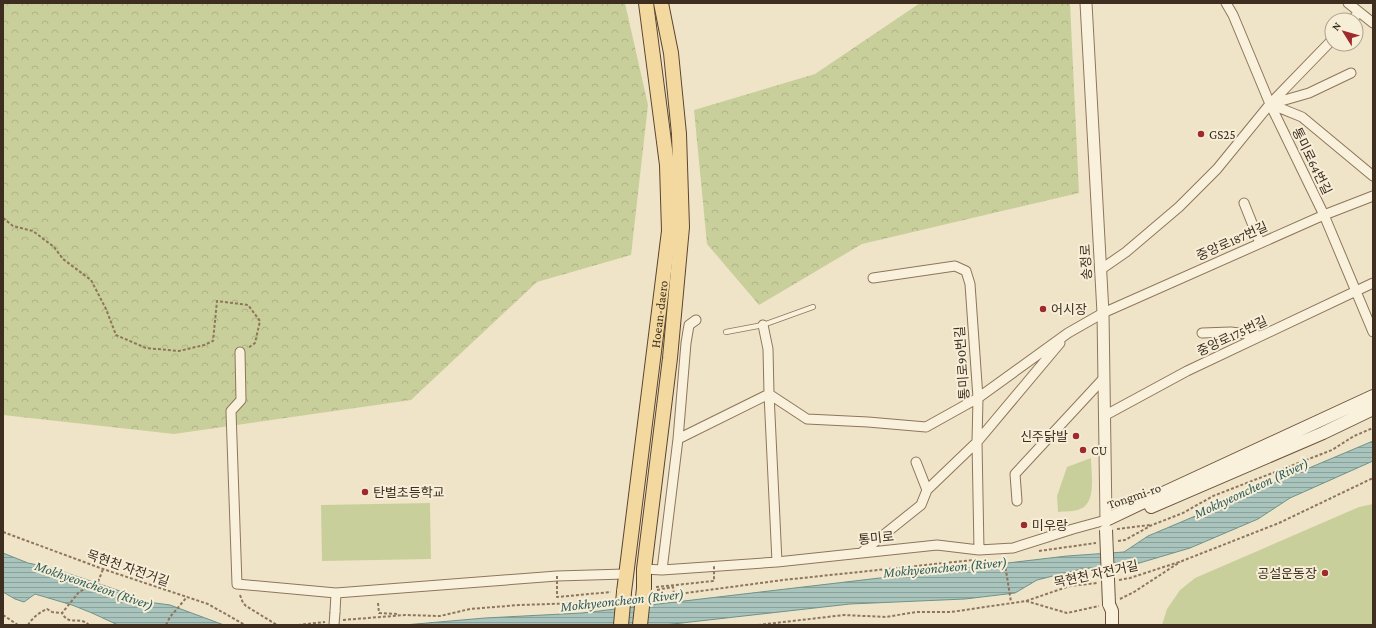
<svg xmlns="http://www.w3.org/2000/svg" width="1376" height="628" viewBox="0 0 1376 628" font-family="'Crimson Pro','Noto Sans KR',serif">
<defs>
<pattern id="forest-crowns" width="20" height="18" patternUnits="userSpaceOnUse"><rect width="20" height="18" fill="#c9cf9b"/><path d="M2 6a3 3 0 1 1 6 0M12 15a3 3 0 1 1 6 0" fill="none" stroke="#aeb285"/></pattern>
<pattern id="water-rules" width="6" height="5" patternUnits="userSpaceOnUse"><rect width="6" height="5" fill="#a9c4bc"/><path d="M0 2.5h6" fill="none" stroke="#8ba098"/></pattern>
</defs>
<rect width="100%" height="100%" fill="#f0e4c8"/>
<!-- green -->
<path fill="#c9cf9b" d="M1091,458C1091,472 1097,503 1080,509C1074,512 1065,511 1058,512L1057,496L1067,467Z
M430,503L431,559L322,561L321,505Z
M1373,504V625H1162L1167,609L1180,590L1195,578L1359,507Z"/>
<!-- forest -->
<path fill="url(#forest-crowns)" d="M3,3H625L648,105L631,255L537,282L411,400L174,434L3,415Z
M920,3H1070L1079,193L862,244L759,305L707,244L694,110L815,74Z"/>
<!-- water -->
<path fill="url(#water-rules)" stroke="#6f938a" d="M1373,441V461L1290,498L1258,519L1190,548L1136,564L1081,569L1037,580L1015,593L965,599L850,604L664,625H404L485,618L582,613L1067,556L1124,552L1148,536Z
M3,553L28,563L52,568L117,590L148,602L170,605L224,625H118L92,613L72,605L35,594L24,602L15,599L3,592Z"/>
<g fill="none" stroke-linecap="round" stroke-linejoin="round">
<defs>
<path id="service" d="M726,332L763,325L813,307"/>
<path id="minor" d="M1226,3L1233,15L1270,104L1324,215L1373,332
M1348,3L1373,23
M1352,20L1359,12
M1270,104L1302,117L1373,176
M1271,104L1309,93L1351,73
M1244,203L1260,243
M1100,270L1126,252L1179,207L1217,169L1270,104L1332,40
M873,278L955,266L966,271L970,284L978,398L977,442L979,550
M763,325L768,349L769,394L777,562
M1202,333L1231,332L1261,336
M240,352L241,400L231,411L237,584L336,593
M1104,416L1187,371L1373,283
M678,439L769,394L807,419L868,422L926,427L978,398L1068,333L1103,313L1324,215L1373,196
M916,462L927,490
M1017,501L1015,474L1103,379
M861,553L921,505L927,490L977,442L1060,343
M644,569L662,570L777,562L937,545L979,550L1013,548L1073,529L1106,520
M662,570L678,439L686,343L689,325L696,320
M335,612L336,593L557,576L625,574"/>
<path id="tertiary" d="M1086,3L1103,313L1106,520"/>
<path id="secondary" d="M1151,507L1323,433L1373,409
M1106,520L1148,500L1373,396
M1109,604L1112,611V625"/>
<g id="primary">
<path d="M644,588V569L670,358L682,227L679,134L671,53L661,3"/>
<path id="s1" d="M624,592L669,231L667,165L646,3"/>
</g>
</defs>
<!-- service casing -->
<use href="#service" stroke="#8d765c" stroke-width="6"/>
<!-- minor casing -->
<use href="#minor" stroke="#8d765c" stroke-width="11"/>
<!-- tertiary casing -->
<use href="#tertiary" stroke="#8d765c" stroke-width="13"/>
<!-- secondary casing -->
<use href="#secondary" stroke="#6f573f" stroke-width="14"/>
<!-- primary casing -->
<use href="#primary" stroke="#5b4430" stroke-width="16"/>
<!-- path -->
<path stroke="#8d765c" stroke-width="2" stroke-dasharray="3 2" stroke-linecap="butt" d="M3,218L13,226L33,231L54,247L63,259L91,280L106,309L116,335L146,348L179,351L204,345L213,341L217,301L248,305L260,321L255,343L248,348
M1117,529L1150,525
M3,532L103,569L208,604L245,625
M1118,541L1125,540L1152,525L1183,513L1213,496L1332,450L1354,436L1373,428
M1039,551L1096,543
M1004,558L1011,602
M1119,580L1130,578L1182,561L1279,523L1373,478
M657,590L673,587L674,595
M240,595L243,603L246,606L277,625
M656,597L783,580L973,560
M1120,599L1134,592L1180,562
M1026,601L1067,613L1099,606
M378,603L379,613L398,614
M3,615L18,625
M343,620L405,615L440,616L470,609L519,605L611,602
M28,625C32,618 40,612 47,609L52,612L62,613
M89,625C79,615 69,627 62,613L79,592L98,582L103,569
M166,625L170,617L187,597
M298,625L325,622
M758,625L844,615L886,617L916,612H951L1026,601L1070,586L1097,583"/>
<!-- service -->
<use href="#service" stroke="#faf1dc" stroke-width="4.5"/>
<!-- minor -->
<use href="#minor" stroke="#faf1dc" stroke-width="9"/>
<!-- tertiary -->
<use href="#tertiary" stroke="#faf1dc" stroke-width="11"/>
<!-- secondary -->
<use href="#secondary" stroke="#faf1dc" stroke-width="12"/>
<!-- primary -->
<use href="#primary" stroke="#f3d9a0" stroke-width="14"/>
<defs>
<path id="minor-bridge" d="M334,625L335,612"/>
<path id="secondary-bridge" d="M1106,530L1109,604"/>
<path id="primary-bridge" d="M621,625L624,592
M640,625L644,588"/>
</defs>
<!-- minor-bridge casing -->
<use href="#minor-bridge" stroke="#8d765c" stroke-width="11" stroke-linecap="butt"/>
<!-- secondary-bridge casing -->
<use href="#secondary-bridge" stroke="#6f573f" stroke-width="14" stroke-linecap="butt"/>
<!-- primary-bridge casing -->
<use href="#primary-bridge" stroke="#5b4430" stroke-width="16" stroke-linecap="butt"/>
<!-- path-bridge -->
<path stroke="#8d765c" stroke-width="2" stroke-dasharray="3 2" stroke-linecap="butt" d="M557,576V597L611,592
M656,587L714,581V566"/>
<!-- minor-bridge -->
<use href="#minor-bridge" stroke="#faf1dc" stroke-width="9"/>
<!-- secondary-bridge -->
<use href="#secondary-bridge" stroke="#faf1dc" stroke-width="12"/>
<!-- primary-bridge -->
<use href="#primary-bridge" stroke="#f3d9a0" stroke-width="14"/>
</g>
<!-- markers -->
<g fill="#9e2a2b" stroke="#f7eed8" stroke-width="1.5">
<circle cx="1201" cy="134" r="4"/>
<circle cx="1043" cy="309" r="4"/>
<circle cx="1076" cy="436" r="4"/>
<circle cx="1083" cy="450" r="4"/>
<circle cx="365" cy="492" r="4"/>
<circle cx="1024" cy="525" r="4"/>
<circle cx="1325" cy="573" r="4"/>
</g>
<g text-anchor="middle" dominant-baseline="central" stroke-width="4" stroke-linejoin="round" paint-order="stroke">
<!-- poi labels -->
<g font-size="13" fill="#3d2e20" stroke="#f7eed8" text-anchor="start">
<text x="1209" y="134">GS25</text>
<text x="1051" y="309">어시장</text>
<text x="1068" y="436" text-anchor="end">신주닭발</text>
<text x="1091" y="450">CU</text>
<text x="373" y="492">탄벌초등학교</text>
<text x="1032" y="525">미우랑</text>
<text x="1317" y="573" text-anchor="end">공설운동장</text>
</g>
<!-- street labels -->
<g font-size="13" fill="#3d2e20" stroke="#f7eed8">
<text transform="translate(1312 161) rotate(64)">통미로64번길</text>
<text transform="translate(1232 241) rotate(-24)">중앙로187번길</text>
<text transform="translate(1086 262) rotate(-93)">송정로</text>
<text stroke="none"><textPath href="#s1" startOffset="280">Hoean-daero</textPath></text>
<text transform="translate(1232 336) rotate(-25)">중앙로175번길</text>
<text transform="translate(962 363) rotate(-94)">통미로90번길</text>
<text transform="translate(1134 496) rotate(-19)">Tongmi-ro</text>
<text transform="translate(876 538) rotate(-6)">통미로</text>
<text transform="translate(128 568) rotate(19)">목현천 자전거길</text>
<text transform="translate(1096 574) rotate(-12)">목현천 자전거길</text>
</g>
<!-- water labels -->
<g font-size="14" font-style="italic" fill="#2f5d5a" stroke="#f7eed8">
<text transform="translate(1251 488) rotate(-25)">Mokhyeoncheon (River)</text>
<text transform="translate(945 567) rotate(-5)">Mokhyeoncheon (River)</text>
<text transform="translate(94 585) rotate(19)">Mokhyeoncheon (River)</text>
<text transform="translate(622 600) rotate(-6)">Mokhyeoncheon (River)</text>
</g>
</g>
<!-- border -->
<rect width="1376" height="628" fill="none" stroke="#3d2e20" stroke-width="8"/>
<!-- north arrow -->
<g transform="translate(1344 32) rotate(307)"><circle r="19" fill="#f7eed8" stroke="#ada18e"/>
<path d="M0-3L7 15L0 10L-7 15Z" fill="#9e2a2b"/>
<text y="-6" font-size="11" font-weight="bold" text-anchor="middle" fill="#3d2e20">N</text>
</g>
</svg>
